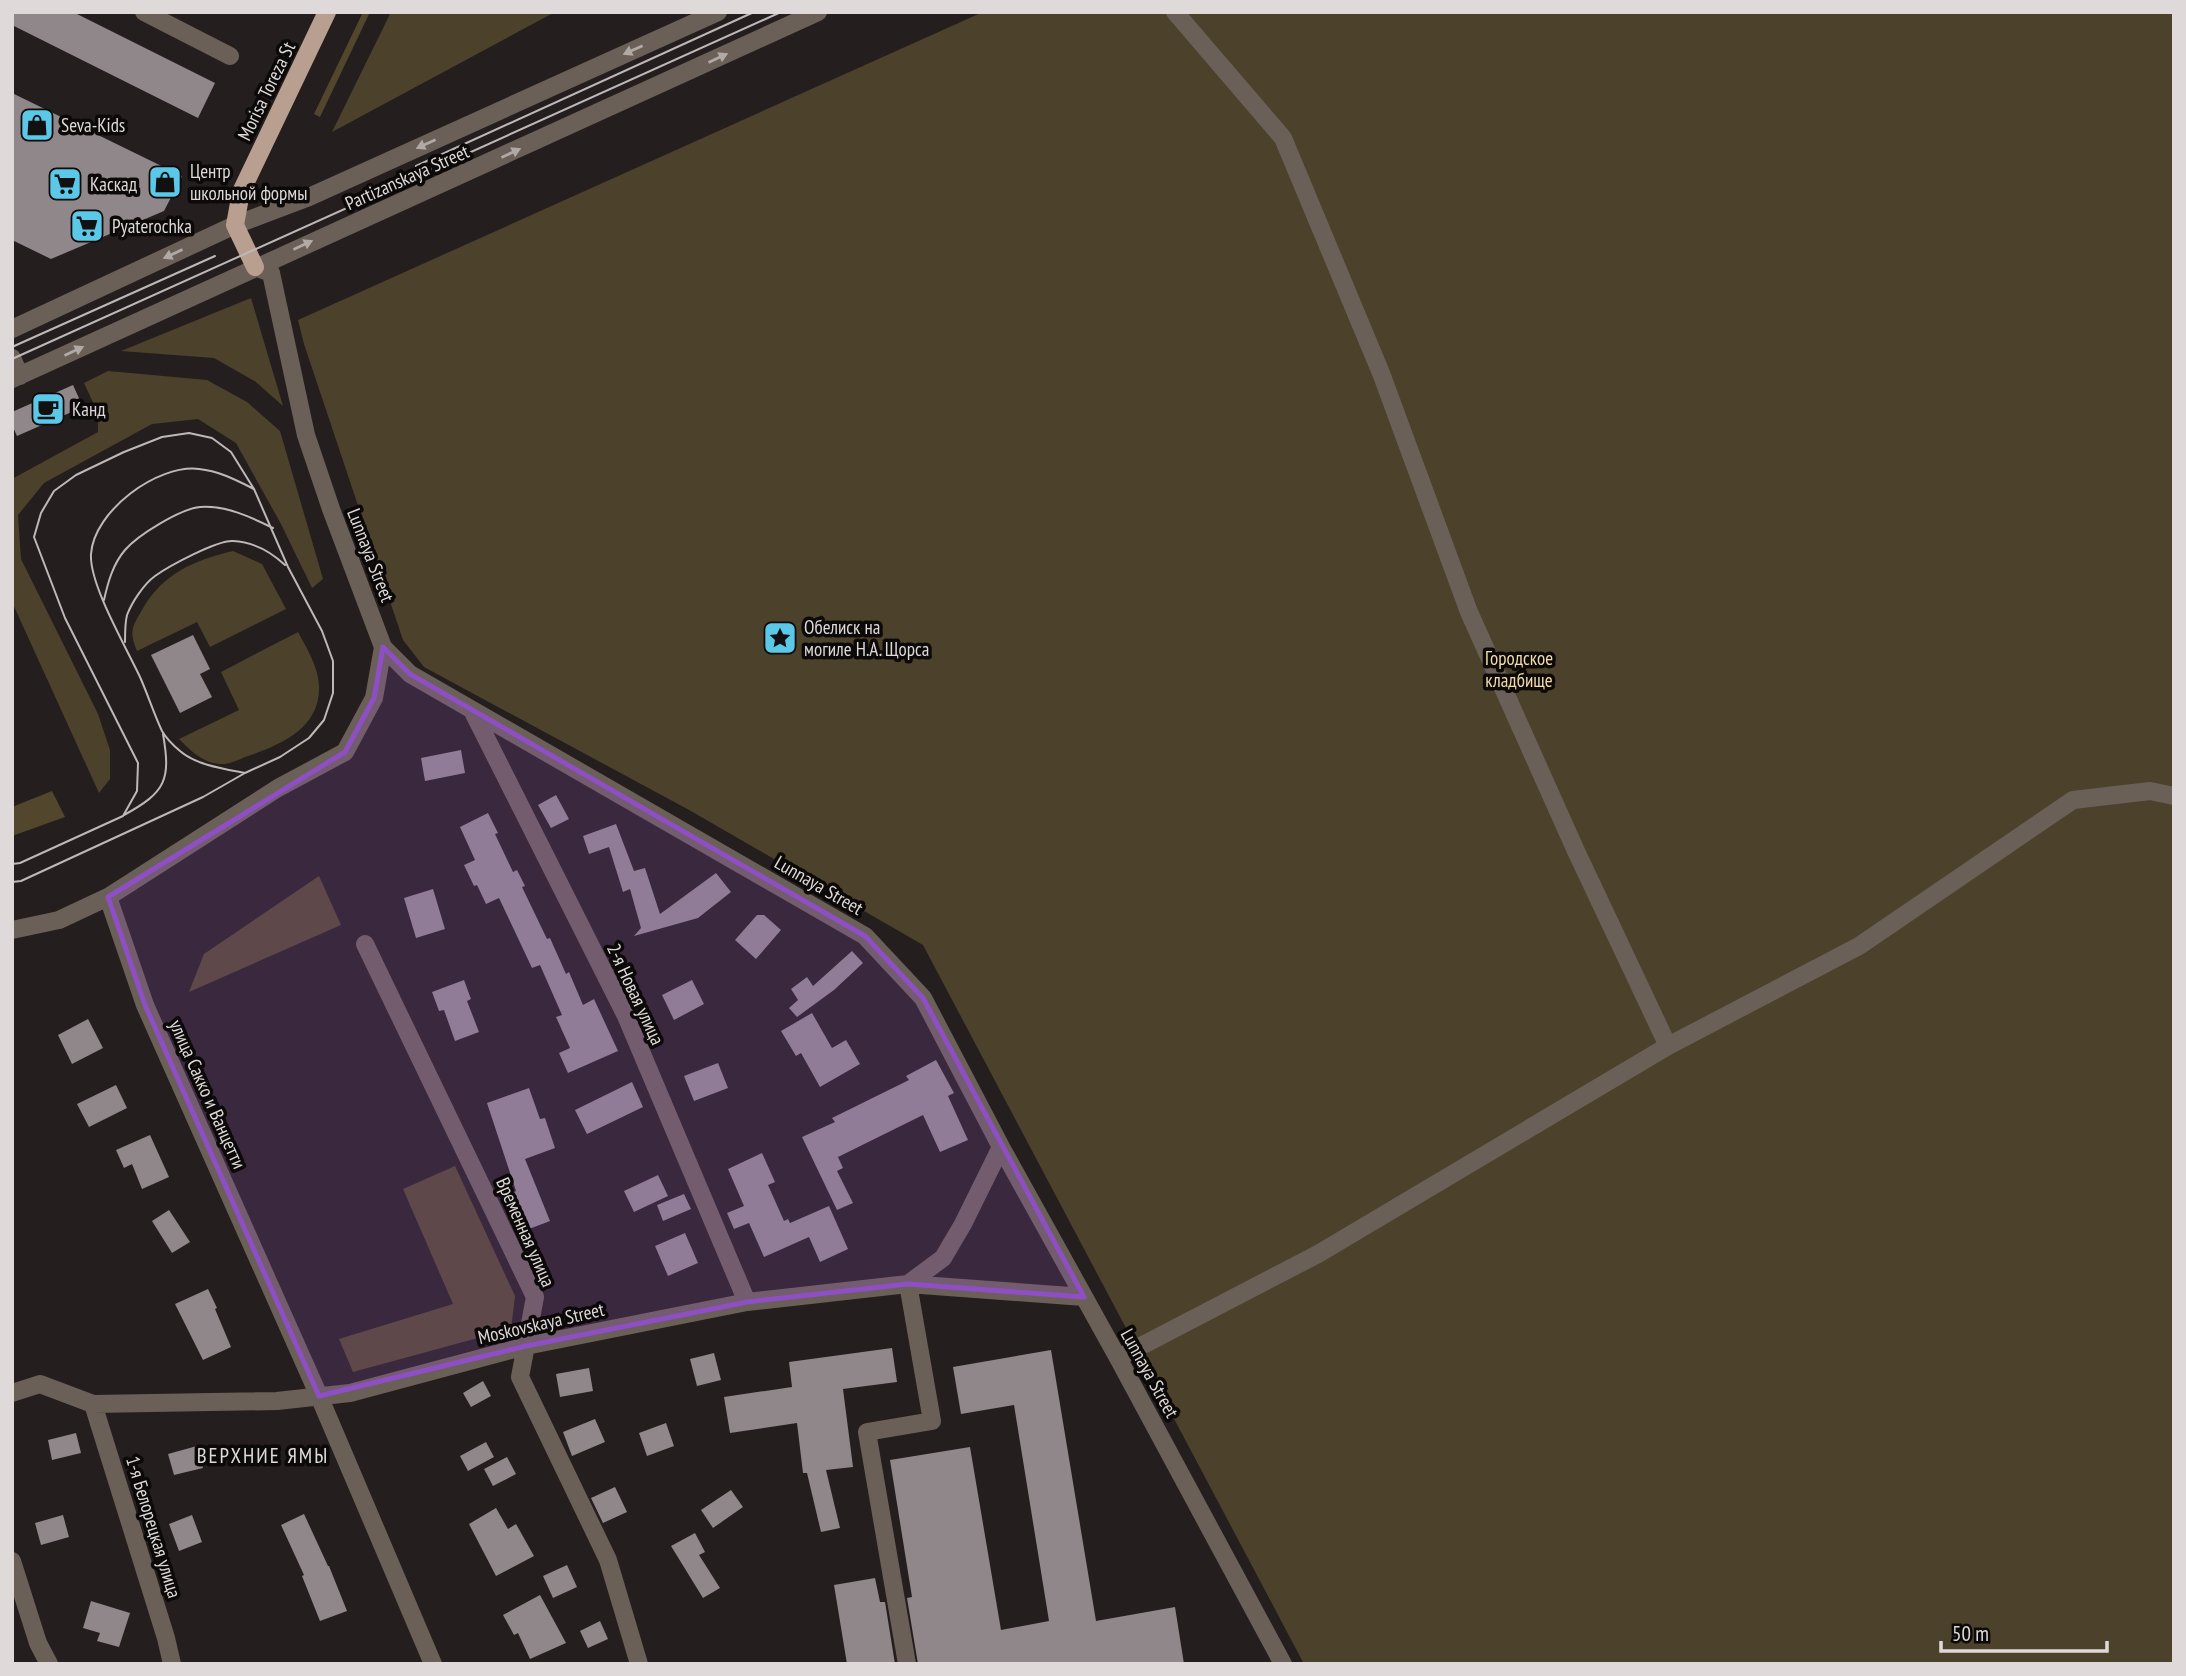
<svg xmlns="http://www.w3.org/2000/svg" width="2186" height="1676" viewBox="0 0 2186 1676" font-family="'PT Sans Narrow',sans-serif">
<rect width="100%" height="100%" fill="#251e1e"/>
<!-- green -->
<path fill="#4c422b" d="M391,12L407,13L555,12L332,132Z
M983,12H2174V1664H1304L923,945L691,811L424,667L403,640L304,344L298,320Z
M251,298L283,406L256,382L214,358L121,351Z
M108,371L207,380L247,402L280,431L323,579L312,588L281,524L236,443L198,419L152,424L44,483L18,515L21,559L98,714L110,750V779L99,793L12,602V479L98,432V413L84,383Z
M233,551L262,564L286,609L210,647L197,622L137,651C129,631 132,627 142,610C162,574 194,560 233,551Z
M298,632C307,649 319,668 319,687C320,727 283,744 251,755C244,757 233,763 225,764C205,765 192,752 179,739L239,710L221,672Z"/>
<!-- forest -->
<path fill="#52472c" d="M363,12H370L320,117L314,114Z
M52,791L65,817L12,836V807Z
M319,876L341,925L189,992L204,954Z
M455,1166L515,1296L511,1329L353,1372L339,1339L453,1304L403,1189Z"/>
<!-- building -->
<path fill="#90878b" d="M12,12H73L215,83L198,118L12,25Z
M12,93L182,176L164,211L51,259L12,240Z
M73,385L83,407L17,436L12,425V412Z
M193,635L210,669L200,674L212,697L180,713L151,655Z
M461,750L465,773L425,781L421,758Z
M556,795L569,819L551,828L538,805Z
M488,813L498,833L495,834L513,872L517,870L525,886L522,887L547,939L550,938L566,974L569,972L583,1005L594,999L618,1051L568,1073L559,1053L570,1048L556,1017L562,1015L540,965L532,968L499,898L486,904L477,885L474,886L464,865L475,860L460,827Z
M616,824L634,871L645,868L660,914L716,873L731,892L698,918L634,936L641,928L630,889L623,892L609,847L589,854L583,836Z
M433,889L445,929L416,938L404,898Z
M757,915H764L781,930L756,959L735,940Z
M852,951L863,963L834,990L797,1017L789,1008L798,1000L791,989L807,977L813,986Z
M464,980L471,999L467,1001L479,1032L455,1041L444,1010L439,1011L432,992Z
M692,980L704,1004L674,1020L662,995Z
M812,1013L832,1048L846,1040L860,1064L820,1087L801,1053L796,1056L781,1031Z
M88,1019L103,1048L72,1064L58,1035Z
M936,1060L954,1093L948,1096L968,1140L940,1152L923,1115L838,1157L843,1168L837,1171L853,1203L837,1210L802,1137L835,1122L832,1118L909,1080L906,1076Z
M718,1063L728,1088L694,1101L684,1076Z
M632,1082L643,1107L587,1134L575,1110Z
M116,1085L127,1108L89,1127L77,1104Z
M529,1088L540,1119L545,1118L555,1148L525,1159L550,1221L529,1229L514,1192L516,1191L487,1103Z
M150,1135L169,1177L142,1189L132,1164L124,1168L116,1150Z
M762,1153L775,1182L768,1185L784,1221L788,1219L790,1223L829,1206L848,1249L820,1262L809,1237L764,1257L749,1223L734,1229L727,1213L744,1206L728,1169Z
M658,1175L668,1196L634,1212L624,1191Z
M684,1194L691,1209L663,1221L657,1205Z
M169,1210L190,1242L172,1253L152,1221Z
M685,1233L698,1263L668,1276L655,1246Z
M208,1289L217,1308L215,1309L231,1347L203,1360L175,1304Z
M892,1348L897,1382L843,1389L853,1467L826,1470L840,1528L821,1532L807,1473H803L797,1423L730,1433L724,1397L792,1387L789,1362Z
M1051,1350L1096,1621L1175,1607L1184,1664H918L907,1598L912,1597L890,1460L970,1447L1001,1630L1049,1621L1014,1405L961,1414L953,1367Z
M714,1353L721,1380L697,1386L690,1359Z
M589,1368L593,1391L560,1397L556,1374Z
M483,1381L491,1396L471,1407L463,1393Z
M595,1419L605,1442L572,1456L563,1432Z
M666,1423L674,1446L647,1456L639,1433Z
M76,1433L81,1453L52,1460L48,1440Z
M486,1442L494,1457L468,1471L460,1456Z
M197,1446L203,1468L174,1475L168,1454Z
M507,1457L516,1474L493,1486L484,1469Z
M615,1487L627,1512L603,1523L591,1498Z
M731,1490L743,1507L713,1528L701,1510Z
M496,1508L508,1529L516,1524L534,1556L496,1576L469,1524Z
M304,1514L328,1566H329L347,1611L320,1621L302,1576L304,1575L281,1525Z
M63,1515L69,1537L41,1545L35,1523Z
M192,1515L202,1542L179,1551L169,1524Z
M695,1533L705,1552L699,1555L720,1588L703,1598L671,1546Z
M567,1565L577,1587L553,1598L543,1576Z
M875,1578L880,1602H885L895,1664H847L834,1585Z
M540,1595L566,1643L530,1659L518,1633L514,1635L503,1615Z
M91,1601L130,1613L119,1647L97,1641L100,1633L83,1628Z
M600,1621L608,1639L588,1648L580,1631Z"/>
<g fill="none" stroke-linecap="round" stroke-linejoin="round">
<!-- minor -->
<path stroke="#6b6058" stroke-width="18" d="M144,12L230,56
M1175,12L1283,138L1381,373L1469,612L1576,851L1668,1046
M255,267L271,273L306,435L331,509L383,647L410,674L865,936L923,998L1001,1147L1118,1358L1283,1664
M12,329L235,225L309,197L718,12
M12,358L20,376
M12,379L818,12
M473,712L626,1016L747,1302
M108,897L145,1005L319,1396L433,1664
M12,930L59,920L108,897L278,788L345,752L374,698L383,647
M365,944L535,1297L520,1377L608,1560L639,1664
M1118,1358L1318,1254L1668,1046L1859,946L2073,800L2150,791L2174,796
M12,1393L40,1384L93,1404L277,1401L350,1393L526,1346L747,1302L908,1284L1084,1297
M93,1404L166,1638L172,1664
M12,1561L38,1643L49,1664
M907,1664L867,1432L932,1421L908,1284L943,1258L963,1224L1001,1147"/>
<!-- major -->
<path stroke="#b89f8f" stroke-width="18" d="M255,267L235,225L241,192L327,12"/>
<!-- tram -->
<path stroke="#beb8b8" stroke-width="2" d="M416,166L754,12
M12,347L215,256
M12,359L781,12
M104,600C108,582 113,564 125,550C138,535 180,509 200,507C225,505 251,517 273,528
M125,642C125,634 125,623 127,615C132,602 144,584 155,576C169,566 217,540 233,541C254,542 270,551 285,565
M245,773C224,769 196,765 180,751C174,746 166,738 162,731C154,714 148,695 140,677C126,647 89,584 91,554C94,511 157,464 199,469C219,471 236,480 254,489
M124,815C166,792 171,780 163,734
M12,864L20,863L123,816L137,791L138,763L65,618L34,537L41,513L54,491L76,475L124,452L162,437L189,433L212,438L231,452L254,489L288,567L322,631L333,661V693L324,720L309,738L280,757L245,773L203,797L21,881L12,882"/>
</g>
<!-- one-way arrows -->
<defs><path id="oneway-solid" d="M-6-.8H1V-3.2L6.5 0L1 3.2V.8H-6Z" transform="scale(1.75)"/></defs>
<g fill="#b1a9a5">
<use href="#oneway-solid" transform="translate(633 50) rotate(156)"/>
<use href="#oneway-solid" transform="translate(718 58) rotate(-25)"/>
<use href="#oneway-solid" transform="translate(426 144) rotate(156)"/>
<use href="#oneway-solid" transform="translate(511 153) rotate(-25)"/>
<use href="#oneway-solid" transform="translate(303 245) rotate(-25)"/>
<use href="#oneway-solid" transform="translate(173 254) rotate(155)"/>
<use href="#oneway-solid" transform="translate(74 351) rotate(-25)"/>
</g>
<!-- marked area -->
<path fill="#8f4fc4" fill-opacity="0.2" stroke="#8f4fc4" stroke-width="5" stroke-linejoin="round" d="M383,647L410,674L865,936L923,998L1084,1297L908,1284L747,1302L526,1346L319,1396L145,1005L108,897L345,752L374,698Z"/>
<!-- icons -->
<defs>
<symbol id="shop-square" viewBox="-11 -11 22 22"><rect x="-9" y="-9" width="18" height="18" rx="4" fill="#5bc8e7" stroke="#0c0909"/><path d="M-5-2.5h2.3a2.7 3.5 0 0 1 5.4 0H5L5.5 6h-11ZM-1.5-2.5h3a1.5 2.3 0 0 0-3 0Z" fill="#111"/></symbol>
<symbol id="supermarket-square" viewBox="-11 -11 22 22"><rect x="-9" y="-9" width="18" height="18" rx="4" fill="#5bc8e7" stroke="#0c0909"/><path d="M-6-5.5h2.5l.6 2H6L4.5 2H-2.5L-4.4-4H-6ZM-1.5 3.2a1.3 1.3 0 1 0 .1 0ZM3 3.2a1.3 1.3 0 1 0 .1 0Z" fill="#111"/></symbol>
<symbol id="cafe-square" viewBox="-11 -11 22 22"><rect x="-9" y="-9" width="18" height="18" rx="4" fill="#5bc8e7" stroke="#0c0909"/><path d="M-5.5-4.5H6V0H3Q3 3.5 0 3.5H-2.5Q-5.5 3.5-5.5 0ZM3-3.2v2h1.7v-2ZM-6 4.5H4V6H-6Z" fill="#111"/></symbol>
<symbol id="sight-square" viewBox="-11 -11 22 22"><rect x="-9" y="-9" width="18" height="18" rx="4" fill="#5bc8e7" stroke="#0c0909"/><path d="M0-6L1.8-2.2L6-1.7L2.9 1.2L3.7 5.4L0 3.3L-3.7 5.4L-2.9 1.2L-6-1.7L-1.8-2.2Z" fill="#111"/></symbol>
</defs>
<g fill-rule="evenodd">
<use href="#shop-square" x="18" y="106" width="38" height="38"/>
<use href="#shop-square" x="146" y="163" width="38" height="38"/>
<use href="#supermarket-square" x="46" y="165" width="38" height="38"/>
<use href="#supermarket-square" x="68" y="207" width="38" height="38"/>
<use href="#cafe-square" x="29" y="390" width="38" height="38"/>
<use href="#sight-square" x="761" y="619" width="38" height="38"/>
</g>
<g text-anchor="middle" dominant-baseline="central" stroke-width="7" stroke-linejoin="round" paint-order="stroke">
<!-- street labels -->
<g font-size="19" fill="#dfd9d9" stroke="#0c0909">
<text transform="translate(266 91) rotate(-64)">Morisa Toreza St</text>
<text transform="translate(407 177) rotate(-24)">Partizanskaya Street</text>
<text transform="translate(371 555) rotate(69)">Lunnaya Street</text>
<text transform="translate(819 885) rotate(30)">Lunnaya Street</text>
<text transform="translate(636 994) rotate(65)">2-я Новая улица</text>
<text transform="translate(208 1094) rotate(66)">улица Сакко и Ванцетти</text>
<text transform="translate(526 1232) rotate(66)">Временная улица</text>
<text transform="translate(541 1323) rotate(-13)">Moskovskaya Street</text>
<text transform="translate(1150 1373) rotate(61)">Lunnaya Street</text>
<text transform="translate(154 1527) rotate(73)">1-я Белорецкая улица</text>
</g>
<!-- poi labels -->
<g font-size="19" fill="#dfd9d9" stroke="#0c0909" text-anchor="start">
<text x="61" y="125">Seva-Kids</text>
<text x="190" y="171">Центр<tspan x="190" dy="22">школьной формы</tspan></text>
<text x="90" y="184">Каскад</text>
<text x="112" y="226">Pyaterochka</text>
<text x="72" y="409">Канд</text>
<text x="804" y="627">Обелиск на<tspan x="804" dy="22">могиле Н.А. Щорса</tspan></text>
</g>
<!-- park labels -->
<g font-size="19" fill="#f4dea8" stroke="#0c0909">
<text x="1519" y="658">Городское<tspan x="1519" dy="22">кладбище</tspan></text>
</g>
<!-- neighbourhood labels -->
<g font-size="21" letter-spacing="2" fill="#dfd9d9" stroke="#0c0909">
<text x="263" y="1455">ВЕРХНИЕ ЯМЫ</text>
</g>
</g>
<!-- border -->
<rect width="2186" height="1676" fill="none" stroke="#dfd9d9" stroke-width="28"/>
<!-- scale -->
<path d="M1941 1641v10h166v-10" fill="none" stroke="#dfd9d9" stroke-width="3.5"/>
<text x="1952" y="1641" font-size="21" fill="#dfd9d9" stroke="#0c0909" stroke-width="5" paint-order="stroke">50 m</text>
</svg>
